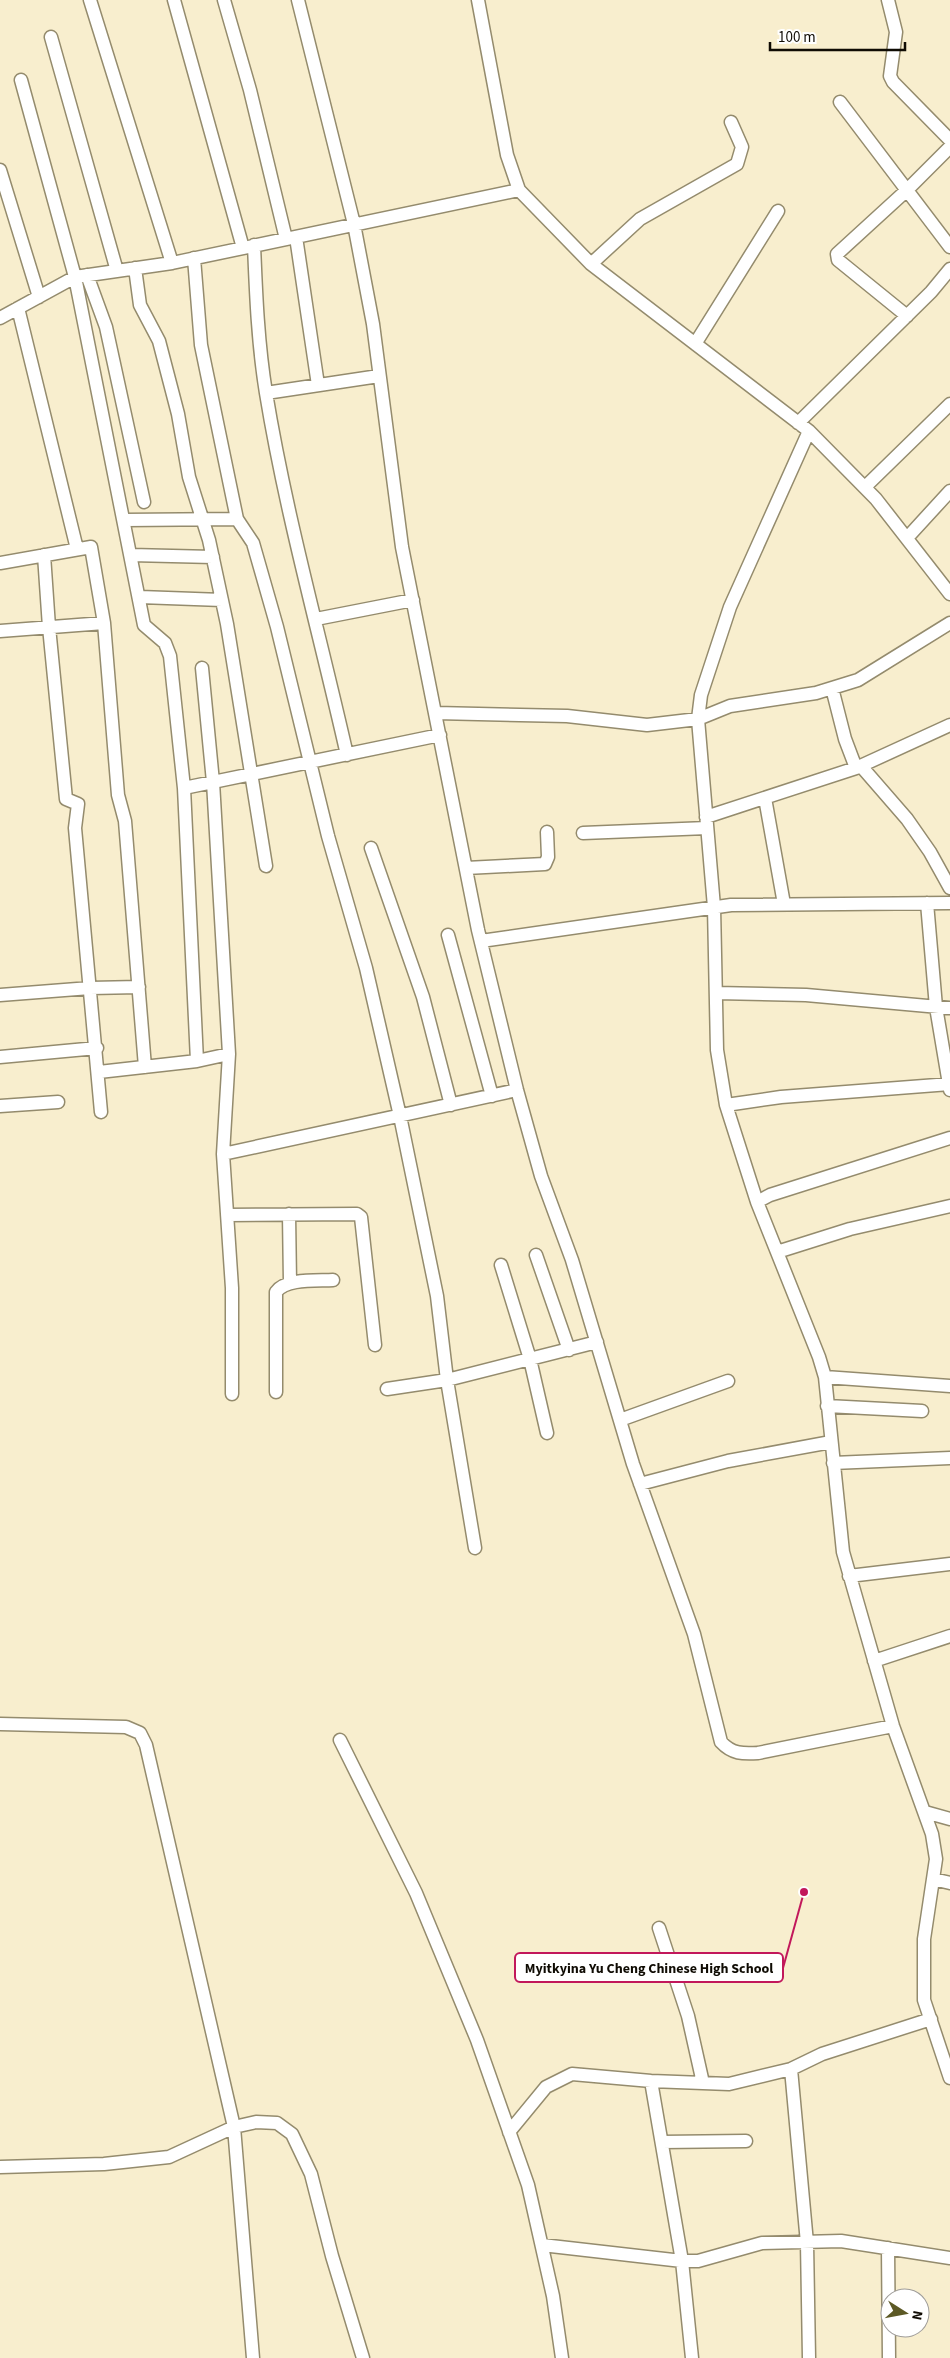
<svg xmlns="http://www.w3.org/2000/svg" width="950" height="2358" viewBox="0 0 950 2358" font-family="'Source Sans 3',sans-serif">
<rect width="100%" height="100%" fill="#f8eece"/>
<g fill="none" stroke-linecap="round" stroke-linejoin="round">
<defs>
<path id="minor" d="M90,0L172,263
M174,0L243,248
M224,0L250,90L286,239
M298,0L354,224L373,324L402,547L478,930L517,1090L541,1176L572,1260L633,1464L694,1634L721,1742C732,1754 743,1754 758,1753L893,1726
M478,0L507,155L519,190L591,264L809,431L876,499L950,594
M888,0L896,32L890,76L893,82L950,140
M51,37L117,271
M21,80L75,277L144,625L165,643L170,656L184,788L197,1061
M840,102L950,247
M0,170L39,297
M296,237L318,385
M254,245C256,295 258,344 266,393C286,515 320,635 347,755
M194,258L201,345L237,519L253,543L277,627L328,836L366,968L400,1116L437,1296L447,1380L475,1548
M591,264L640,219L737,164L742,147L731,122
M135,268L140,305L159,341L178,414L189,477L209,540L227,624L266,866
M87,275L106,327L144,502
M18,308L77,549
M907,316L838,260L837,254L907,190L950,147
M0,318L75,277L172,263L519,190
M695,344L778,211
M266,393L379,376
M798,423L931,292L950,269
M809,431L730,607L701,695L698,719L714,907L717,1050L726,1105L757,1202L819,1357L825,1377L843,1552L893,1726L932,1834L936,1859L924,1939V2000L950,2078
M865,487L950,404
M125,520L237,519
M907,538L950,491
M44,555L49,627L66,799L78,804L75,828L101,1112
M131,555L213,557
M0,563L91,547L104,623L118,795L125,821L145,1067
M140,597L222,600
M316,619L413,600
M0,631L104,623
M202,668L213,782L229,1054L223,1154L232,1288V1394
M832,688L845,739L856,768
M436,713L567,716L647,725L698,719L730,706L816,693L858,680L950,623
M861,766L907,819L930,852L950,888
M184,788L440,735
M765,798L784,904
M706,817L856,768L950,725
M583,833L707,828
M371,848L423,997L451,1105
M466,868L545,864L548,857L547,832
M927,903L936,1007L950,1090
M448,935L492,1096
M481,941L731,905L950,903
M716,993L806,995L950,1008
M0,995L90,988L139,987
M0,1057L97,1048
M99,1072L197,1061L229,1054
M726,1105L781,1097L950,1084
M0,1106L58,1102
M223,1154L517,1090
M757,1202L770,1195L950,1138
M289,1214L290,1283
M227,1215L357,1214L361,1217L375,1345
M777,1252L850,1229L950,1206
M536,1255L569,1350
M501,1265L530,1359L547,1433
M825,1377L950,1386
M387,1389L447,1380L597,1342
M276,1392V1292C286,1278 317,1281 333,1280
M827,1406L922,1411
M620,1420L728,1381
M833,1463L950,1458
M640,1484L728,1461L831,1442
M849,1576L950,1564
M874,1661L950,1636
M0,1724L126,1727L140,1733L146,1745L234,2127L253,2358
M340,1740L416,1893L477,2040L528,2185L553,2296L562,2358
M925,1812L950,1819
M933,1879L950,1883
M659,1928L688,2016L703,2083
M791,2069L807,2243L809,2358
M651,2081L682,2261L692,2358
M509,2132L546,2087L572,2074L651,2081L729,2084L791,2069L822,2054L931,2019
M662,2142L746,2141
M0,2167L104,2164L169,2157L234,2127L256,2122L277,2123L292,2134L311,2174L332,2256L363,2358
M542,2245L682,2261H698L762,2243L841,2241L950,2258
M888,2248L889,2358"/>
</defs>
<!-- minor casing -->
<use href="#minor" stroke="#948b6d" stroke-width="15"/>
<!-- minor -->
<use href="#minor" stroke="#fff" stroke-width="12"/>
</g>
<!-- callouts -->
<path fill="none" stroke="#c2185b" stroke-width="2" d="M804 1892L783 1968"/>
<circle fill="#c2185b" stroke="#fff" stroke-width="2" cx="804" cy="1892" r="5"/>
<rect fill="#fff" stroke="#c2185b" stroke-width="2" x="515" y="1953" width="268" height="29" rx="5"/>
<g font-size="14" text-anchor="middle" font-weight="bold" fill="#0f0b03">
<text x="649" y="1973">Myitkyina Yu Cheng Chinese High School</text>
</g>
<!-- north arrow -->
<g transform="translate(905 2313) rotate(101)"><circle r="24" fill="#ffffff" stroke="#9f9d9a"/>
<path d="M0-4L9 19L0 12L-9 19Z" fill="#5c5925"/>
<text y="-8" font-size="14" font-weight="bold" text-anchor="middle" fill="#0f0b03">N</text>
</g>
<!-- scale -->
<path d="M770 42v8h135v-8" fill="none" stroke="#0f0b03" stroke-width="2.5"/>
<text x="778" y="42" font-size="15" fill="#0f0b03" stroke="#ffffff" stroke-width="4" paint-order="stroke">100 m</text>
</svg>
